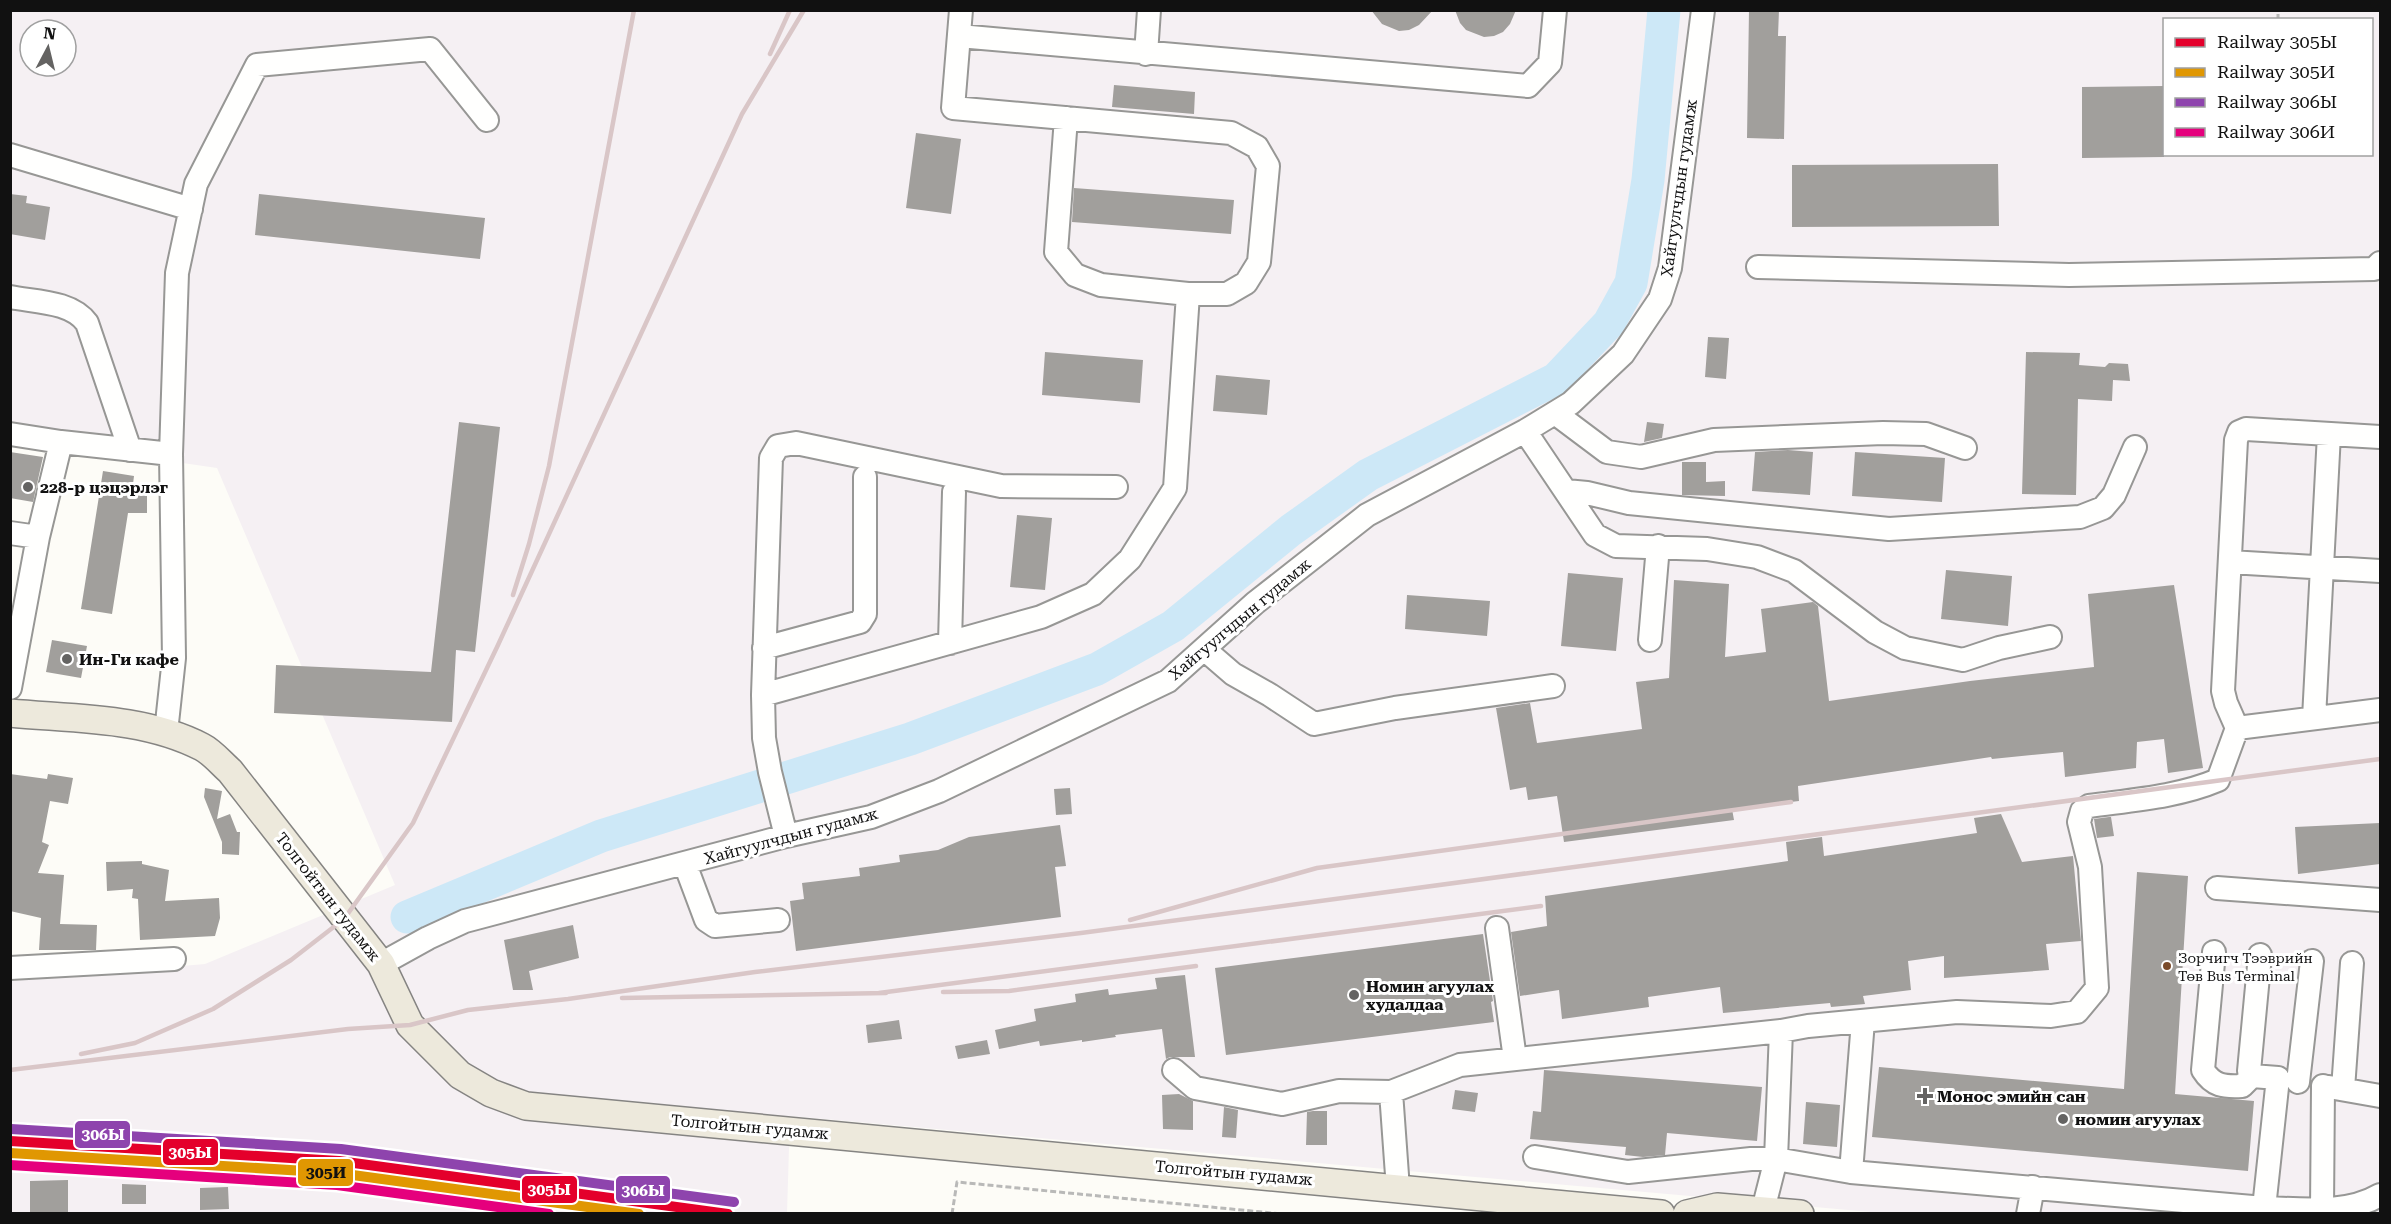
<svg xmlns="http://www.w3.org/2000/svg" width="2391" height="1224" viewBox="0 0 2391 1224" font-family="'Roboto Serif',serif">
<rect width="100%" height="100%" fill="#fdfcf7"/>
<!-- industrial -->
<path fill="#f5f0f3" fill-rule="evenodd" d="M11,11H2380V1213H1882L790,1116L787,1213H11V981L205,964L395,885L217,468L11,438ZM2164,20H2372V154H2164ZM30,30H66V66H30Z"/>
<g fill="none" stroke-linecap="round" stroke-linejoin="round">
<!-- river -->
<path stroke="#cde8f7" stroke-width="33" d="M407,917L601,836L910,739L1097,669L1173,626L1291,530L1368,475L1556,379L1609,323L1631,283L1648,180L1664,10"/>
</g>
<!-- building -->
<path fill="#a19f9c" d="M1371,10H1433L1419,25L1409,30L1399,31L1382,24Z
M1455,10H1516L1510,24L1503,32L1494,36L1484,37L1466,30L1460,23Z
M1749,10H1779L1778,36H1786L1784,139L1747,138Z
M1114,85L1195,92L1194,114L1112,107Z
M2164,86V157L2082,158V87Z
M916,133L961,139L951,214L906,208Z
M1998,164L1999,226L1792,227V165Z
M1074,188L1234,200L1231,234L1072,222Z
M10,194L27,196L26,203L50,207L45,240L10,234Z
M259,194L485,218L480,259L255,235Z
M1708,337L1729,338L1726,379L1705,377Z
M1045,352L1143,360L1140,403L1042,395Z
M2026,352L2080,353L2079,365L2105,367L2109,363L2128,364L2130,381L2113,380L2112,401L2078,399L2076,495L2022,494Z
M1216,375L1270,380L1267,415L1213,411Z
M459,422L500,427L475,652L456,650L452,722L274,713L276,665L431,672Z
M1647,422L1664,424L1662,438L1644,442Z
M1788,450L1813,452L1810,495L1752,491L1755,452Z
M10,452L43,457L33,502L10,498Z
M1855,452L1945,458L1942,502L1852,496Z
M1682,462H1706V482L1725,481V496L1682,495Z
M103,471L134,476L132,492L147,493V513H128L112,614L81,609Z
M1017,515L1052,518L1045,590L1010,587Z
M1946,570L2012,576L2008,626L1941,619Z
M1568,573L1623,578L1616,651L1561,646Z
M1674,580L1729,584L1725,657L1766,652L1761,609L1813,602L1818,606L1829,701L1970,681L2094,667L2088,594L2174,585L2203,768L2168,773L2164,739L2137,742L2136,768L2065,777L2063,752L1992,759L1991,757L1798,786L1799,801L1732,809L1734,820L1564,842L1557,796L1528,800L1526,787L1510,790L1496,708L1530,703L1537,743L1642,729L1636,682L1669,678Z
M1407,595L1490,601L1487,636L1405,629Z
M52,640L87,646L81,678L46,672Z
M10,774L47,779L48,774L73,778L68,804L50,801L42,842L49,845L38,873L64,875L60,924L97,925L96,950H39L41,918L10,911Z
M205,788L222,791L217,819L230,814L237,832H240L239,855L222,854V842L204,797Z
M1070,788L1072,814L1056,815L1054,789Z
M2001,814L2022,862L2073,856L2081,941L2046,944L2049,970L1944,978V956L1908,961L1911,990L1863,996L1865,1004L1831,1007L1830,1003L1723,1013L1720,987L1648,997L1649,1007L1562,1019L1559,990L1520,996L1511,932L1547,926L1545,896L1788,861L1786,842L1822,837L1824,856L1977,833L1974,818Z
M2109,817H2111L2114,836L2097,838L2094,819Z
M2380,823V864L2298,874L2295,827Z
M1060,825L1066,866L1055,867L1061,917L796,951L790,901L804,899L802,883L860,876L859,868L900,862L899,855L938,850L969,837Z
M142,861V864L169,870L165,901L219,898L220,918L215,936L140,940L138,899L132,898L133,889L107,891L106,862Z
M2137,872L2188,876L2175,1094L2254,1101L2248,1171L1872,1137L1879,1067L2124,1089Z
M573,925L579,958L529,971L533,990H513L504,940Z
M1483,934L1493,1001L1491,1002L1494,1022L1226,1055L1215,968Z
M1185,975L1195,1057H1170L1166,1059L1162,1029L1115,1035L1116,1037L1082,1042V1040L1040,1046L1039,1041L999,1049L995,1030L1036,1021L1034,1009L1076,1002L1075,994L1108,989L1109,995L1157,989L1155,978Z
M899,1020L902,1039L868,1043L866,1025Z
M987,1040L990,1054L958,1059L955,1046Z
M1544,1070L1762,1087L1757,1141L1667,1133L1665,1155L1643,1157L1625,1155L1626,1147L1530,1139L1533,1111L1541,1112Z
M1455,1090L1478,1093L1475,1112L1452,1109Z
M1179,1094L1193,1101V1130L1163,1129L1162,1095Z
M1806,1102L1840,1105L1837,1147L1803,1144Z
M1224,1107L1238,1110L1236,1138L1222,1137Z
M1313,1111H1327V1145H1306L1307,1112Z
M68,1180V1212L30,1213V1181Z
M122,1184L146,1185V1204H122Z
M228,1187L229,1209L200,1210V1188Z"/>
<g fill="none" stroke-linecap="round" stroke-linejoin="round">
<defs>
<path id="minor" d="M961,10L953,108L1231,133L1257,147L1268,166L1259,262L1246,283L1227,294H1188L1101,285L1075,275L1056,252L1066,118
M959,36L1528,86L1550,63L1555,10
M1146,54L1149,10
M10,155L191,209
M1758,267L2069,275L2374,269L2380,263
M10,297C35,302 71,301 87,323L130,450
M1555,413L1607,452L1641,457L1714,440L1883,433L1926,434L1965,448
M1525,431L1595,535L1616,546L1707,549L1757,557L1794,571L1875,632L1905,648L1963,660L1999,648L2050,637
M10,434L61,442
M171,454L177,273L196,184L257,65L430,49L487,120
M1566,491L1587,493L1629,503L1889,529L2080,517L2103,508L2114,495L2135,447
M10,533L38,537
M2230,562L2380,571
M1650,640L1658,546
M950,643L954,492
M764,648L860,622L865,614V477
M1204,649L1233,674L1270,695L1314,724L1395,708L1553,686
M10,688L38,537L61,442L171,454L174,658L166,732
M763,695L1041,617L1093,594L1130,559L1175,488L1188,294
M2314,718L2329,434
M2237,728L2380,710
M786,836L770,772L764,738L763,695L771,458L778,446L796,443L1001,486L1116,487
M685,864L706,920L715,926L778,920
M2217,888L2380,900
M1497,928L1515,1059
M2214,952L2203,1070C2213,1086 2224,1087 2242,1086L2252,1076
M2260,955L2249,1071L2252,1076L2278,1078L2264,1208
M381,964L428,938L465,921L786,836L871,817L939,791L1168,681L1255,603L1367,515L1525,431L1571,403L1623,354L1660,299L1670,268L1703,10
M10,968L174,959
M1174,1070L1195,1088L1282,1104L1339,1091L1391,1092L1460,1065L1781,1031L1808,1026L1957,1012L2051,1016L2077,1012L2097,988L2090,867L2079,822L2082,811L2089,806C2132,800 2178,797 2218,780L2237,728L2226,703L2223,691L2236,440L2239,432L2246,429L2380,437
M2298,1082L2312,961
M2329,1087L2380,1096
M2343,1089L2352,963
M1391,1092L1398,1189
M1535,1157L1628,1172L1751,1159H1776L1851,1172L2264,1208C2302,1209 2346,1215 2380,1195
M1851,1172L1863,1021
M2322,1209L2323,1086
M1763,1210L1776,1159L1781,1031
M2028,1214L2033,1187"/>
<path id="major" d="M10,713C74,719 144,717 202,747C212,752 221,763 230,771L381,964L410,1025L460,1075L491,1093L526,1106L1661,1214
M1687,1214L1717,1207L1800,1214"/>
</defs>
<!-- minor casing -->
<use href="#minor" stroke="#979795" stroke-width="26"/>
<!-- major casing -->
<use href="#major" stroke="#858482" stroke-width="30"/>
<!-- path -->
<path stroke="#b9b9b8" stroke-width="3" stroke-dasharray="6 3" stroke-linecap="butt" d="M2278,20V10
M952,1214L957,1182L1282,1214"/>
<!-- minor -->
<use href="#minor" stroke="#fffffe" stroke-width="22"/>
<!-- major -->
<use href="#major" stroke="#ede9dc" stroke-width="27"/>
<!-- rail -->
<path stroke="#d9c6c7" stroke-width="4.5" d="M770,54L790,10
M513,595L529,544L549,466L634,10
M1130,920L1317,868L1791,802
M943,992L1009,991L1196,966
M879,993L1541,906
M622,998L886,993
M81,1054L135,1043L213,1009L291,960L344,919L413,823L498,645L742,114L804,10
M10,1070L348,1029L410,1025L468,1010L568,999L755,972L1081,933L2380,759"/>
<defs>
<path id="rail-1" d="M10,1141L339,1161L728,1214"/>
<path id="rail-2" d="M10,1153L338,1173L639,1214"/>
<path id="rail-3" d="M11,1129L341,1149L734,1202"/>
<path id="rail-4" d="M10,1165L337,1185L549,1214"/>
</defs>
<!-- rail-1 casing -->
<use href="#rail-1" stroke="#fff" stroke-width="15"/>
<!-- rail-2 casing -->
<use href="#rail-2" stroke="#fff" stroke-width="15"/>
<!-- rail-3 casing -->
<use href="#rail-3" stroke="#fff" stroke-width="15"/>
<!-- rail-4 casing -->
<use href="#rail-4" stroke="#fff" stroke-width="15"/>
<!-- rail-1 -->
<use href="#rail-1" stroke="#e4002b" stroke-width="10"/>
<!-- rail-2 -->
<use href="#rail-2" stroke="#e09702" stroke-width="10"/>
<!-- rail-3 -->
<use href="#rail-3" stroke="#8e44ad" stroke-width="10"/>
<!-- rail-4 -->
<use href="#rail-4" stroke="#e5007d" stroke-width="10"/>
</g>
<!-- markers -->
<g fill="#646362" stroke="#fff" stroke-width="2">
<circle cx="28" cy="487" r="6"/>
<circle cx="67" cy="659" r="6"/>
<circle cx="1354" cy="995" r="6"/>
<path d="M1922 1087h6v6h6v6h-6v6h-6v-6h-6v-6h6z"/>
<circle cx="2063" cy="1119" r="6"/>
</g>
<circle fill="#7a4b2a" stroke="#fff" stroke-width="2" cx="2167" cy="966" r="5"/>
<g text-anchor="middle" dominant-baseline="central" stroke-width="6" stroke-linejoin="round" paint-order="stroke">
<!-- bus labels -->
<g font-size="14" fill="#111" stroke="#fff" text-anchor="start">
<text x="2178" y="958">Зорчигч Тээврийн<tspan x="2178" dy="18">Төв Bus Terminal</tspan></text>
</g>
<!-- street labels -->
<g font-size="16" fill="#111" stroke="#fff">
<text transform="translate(1679 188) rotate(-82)">Хайгуулчдын гудамж</text>
<text transform="translate(1240 619) rotate(-40)">Хайгуулчдын гудамж</text>
<text transform="translate(791 836) rotate(-15)">Хайгуулчдын гудамж</text>
<text transform="translate(328 897) rotate(52)">Толгойтын гудамж</text>
<text transform="translate(750 1127) rotate(5)">Толгойтын гудамж</text>
<text transform="translate(1234 1173) rotate(5)">Толгойтын гудамж</text>
</g>
<!-- poi labels -->
<g font-size="16" font-weight="bold" fill="#111" stroke="#fff" text-anchor="start">
<text x="40" y="487">228-р цэцэрлэг</text>
<text x="79" y="659">Ин-Ги кафе</text>
<text x="1366" y="986">Номин агуулах<tspan x="1366" dy="18">худалдаа</tspan></text>
<text x="1937" y="1096">Монос эмийн сан</text>
<text x="2075" y="1119">номин агуулах</text>
</g>
</g>
<g stroke="#fff" stroke-width="2">
<rect x="74" y="1120" width="57" height="29" rx="6" fill="#8e44ad"/>
<rect x="162" y="1138" width="57" height="28" rx="6" fill="#e4002b"/>
<rect x="297" y="1158" width="57" height="29" rx="6" fill="#e09702"/>
<rect x="521" y="1175" width="57" height="29" rx="6" fill="#e4002b"/>
<rect x="615" y="1175" width="56" height="29" rx="6" fill="#8e44ad"/>
</g>
<g font-size="16" text-anchor="middle" font-weight="bold" fill="#fff">
<text x="103" y="1140">306Ы</text>
<text x="190" y="1158">305Ы</text>
<text x="549" y="1195">305Ы</text>
<text x="643" y="1196">306Ы</text>
</g>
<g font-size="16" text-anchor="middle" font-weight="bold" fill="#111">
<text x="326" y="1178">305И</text>
</g>
<!-- border -->
<rect width="2391" height="1224" fill="none" stroke="#111111" stroke-width="24"/>
<!-- legend -->
<rect x="2163" y="18" width="210" height="138" fill="#ffffff" stroke="#a0a0a0" stroke-width="1.5"/>
<rect x="2175" y="38" width="30" height="9" fill="#e4002b" stroke="#a0a0a0" stroke-width="1.5"/>
<text x="2217" y="48" font-size="18" fill="#111111">Railway 305Ы</text>
<rect x="2175" y="68" width="30" height="9" fill="#e09702" stroke="#a0a0a0" stroke-width="1.5"/>
<text x="2217" y="78" font-size="18" fill="#111111">Railway 305И</text>
<rect x="2175" y="98" width="30" height="9" fill="#8e44ad" stroke="#a0a0a0" stroke-width="1.5"/>
<text x="2217" y="108" font-size="18" fill="#111111">Railway 306Ы</text>
<rect x="2175" y="128" width="30" height="9" fill="#e5007d" stroke="#a0a0a0" stroke-width="1.5"/>
<text x="2217" y="138" font-size="18" fill="#111111">Railway 306И</text>
<!-- north arrow -->
<g transform="translate(48 48) rotate(7)"><circle r="28" fill="#ffffff" stroke="#a0a0a0" stroke-width="1.5"/>
<path d="M0-4.5L10 22L0 15L-10 22Z" fill="#646362"/>
<text y="-9" font-size="16" font-weight="bold" text-anchor="middle" fill="#111111">N</text>
</g>
</svg>
